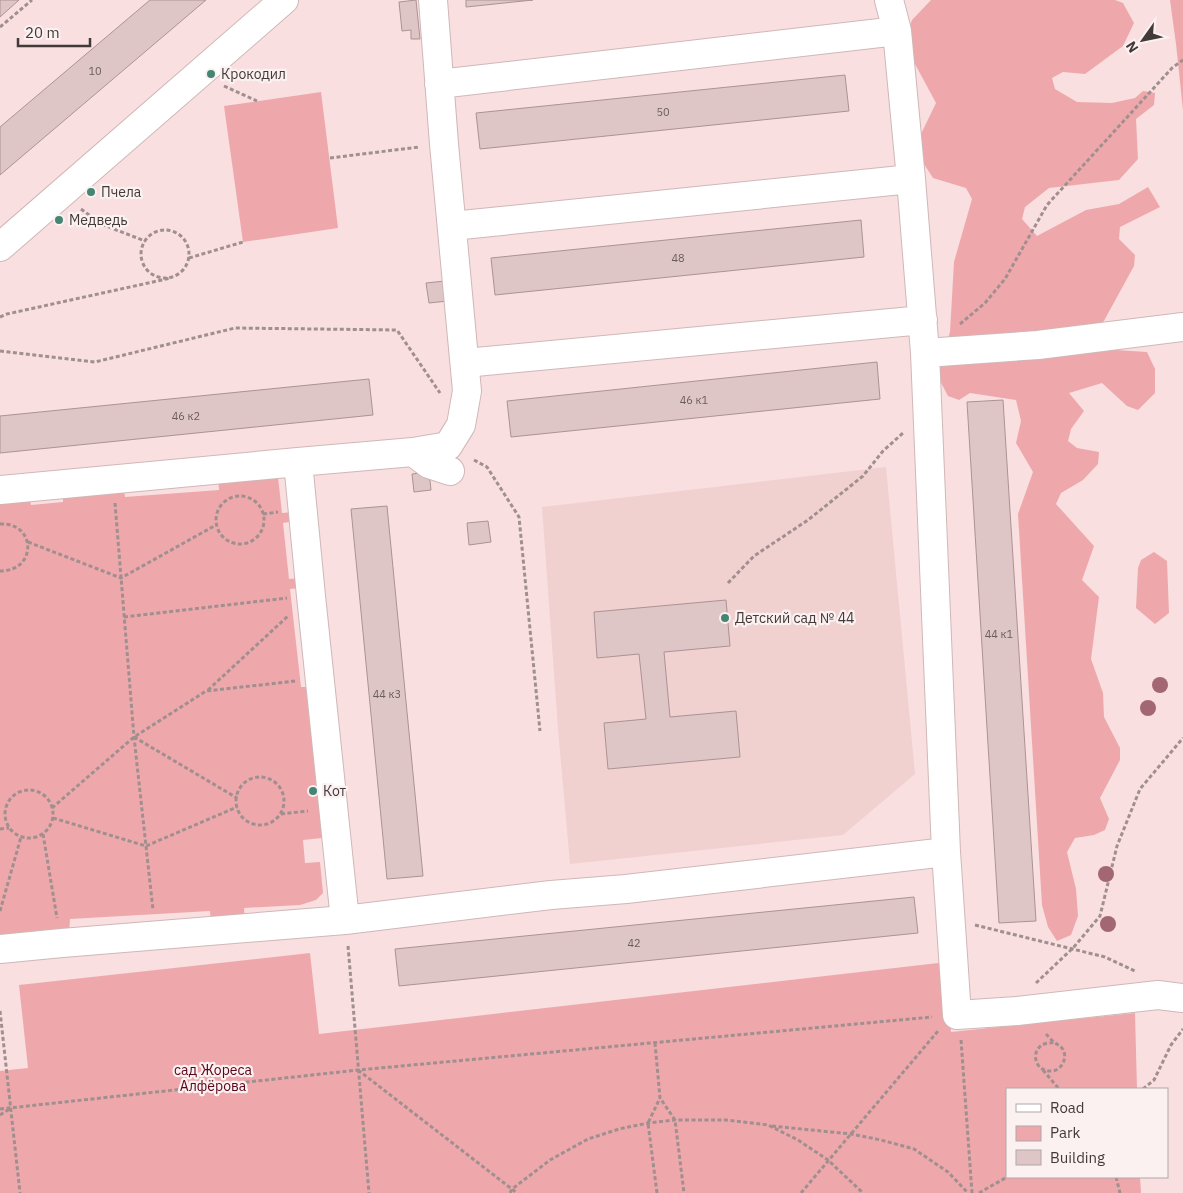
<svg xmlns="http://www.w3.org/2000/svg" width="1183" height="1193" viewBox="0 0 1183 1193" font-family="'IBM Plex Sans',sans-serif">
<rect width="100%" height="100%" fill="#f9dfe0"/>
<!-- built -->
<path fill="#f1d0d0" d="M886,467L915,774L843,835L570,864L558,729L542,507Z"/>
<!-- green -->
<path fill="#eea8ab" d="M931,0H1115L1123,3L1134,23L1123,46L1085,74L1063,72L1052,78L1055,89L1077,102L1112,103L1135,98L1143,91L1155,93L1154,105L1136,119L1138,159L1119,180L1049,188L1025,207L1022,219L1037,236L1086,210L1119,204L1148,187L1160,207L1120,227L1119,239L1135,255L1134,266L1094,339L1100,349L1147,352L1155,369V393L1138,410L1127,406L1102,383L1069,393L1084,411L1071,429L1068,441L1077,448L1099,452L1098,464L1083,480L1061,493L1056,504L1094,546L1082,580L1099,597L1091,659L1103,693L1104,717L1120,748V760L1100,798L1109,819L1105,830L1094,835L1075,838L1067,852L1076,889L1078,916L1071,935L1057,941L1048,927L1042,905L1018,514L1033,472L1016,443L1021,421L1016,400L970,393L959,400L948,396L937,375L950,332L954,262L972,199L966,188L933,178L920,158L921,134L936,103L915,64L908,31L912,20Z
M1170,0H1183V110L1176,44Z
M321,92L338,228L243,242L224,106Z
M218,475L278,477L282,513L294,512L295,521L283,523L289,579L300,578L301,588L290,589L301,687H306L322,838L303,840L305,863L320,862L323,893L316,900L300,905L244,908L245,921L211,923L210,911L70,919L69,934L0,939V498L29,495L31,505L63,502V493L124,488L125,497L219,490Z
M1154,552L1167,561L1169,613L1155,624L1136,608L1138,568L1141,560Z
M310,953L319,1034L947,962L951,1032L1135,1013L1137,1089H1007V1177H1140L1141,1193H0V1071L28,1068L19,985Z"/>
<!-- building -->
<path fill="#dfc6c6" stroke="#ab9393" d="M0,0H19L0,17Z
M150,0H206L0,175V127Z
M416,0L420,39H411V30L402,31L399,2Z
M466,0H533L466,7Z
M845,75L849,111L480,149L476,113Z
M861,220L864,257L495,295L491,258Z
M445,281L448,301L429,303L426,283Z
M877,362L880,399L511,437L507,401Z
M369,379L373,415L0,453V416Z
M1003,400L1036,921L999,923L967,402Z
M429,472L431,490L414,492L412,474Z
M387,506L423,876L387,879L351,509Z
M488,521L491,542L469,545L467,523Z
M726,600L730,646L664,652L670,717L736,711L740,757L608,769L604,723L646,719L639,654L597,658L594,612Z
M914,897L918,933L399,986L395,949Z"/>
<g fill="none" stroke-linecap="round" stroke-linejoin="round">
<defs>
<path id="minor" d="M889,0L897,31L911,179L925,353L946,852L957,1015L1017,1011L1158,995L1183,998
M439,84L897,31
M452,226L911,179
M0,247L284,0
M925,353L1038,345L1183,327
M465,363L923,320
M413,452L429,464L450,471
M298,462L413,452L448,446L461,425L467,391L444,144L433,0
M0,490L298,462L311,596L345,920
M0,949L62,943L345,920L551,895L626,889L946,852"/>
</defs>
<!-- minor casing -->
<use href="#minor" stroke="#d0b7b8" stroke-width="30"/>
<!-- path -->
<path stroke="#a18f8f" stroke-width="3" stroke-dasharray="4 2.5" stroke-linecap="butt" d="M0,27L32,0
M224,86L257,101
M330,158L419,147
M81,209L101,224L145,241
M141 254a24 24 0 1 1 48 0a24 24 0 1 1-48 0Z
M189,258L243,242
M0,317L7,314L171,278
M960,324L985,303L1005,279L1047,205L1172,68L1183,60
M0,351L95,362L235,328L397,330L440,393
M474,460L487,467L519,517L540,731
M216 520a24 24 0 1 1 48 0a24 24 0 1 1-48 0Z
M115,503L134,737L153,910
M263,514L278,512
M0,524C36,522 38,571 0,571
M28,542L121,578L216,525
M728,583L754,556L808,520L863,476L883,451L903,433
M124,617L287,598
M208,690L288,616
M134,737L237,798
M236 801a24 24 0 1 1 48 0a24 24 0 1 1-48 0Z
M5 814a24 24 0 1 1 48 0a24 24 0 1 1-48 0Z
M52,808L134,737L206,691L296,681
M281,814L308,811
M53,818L146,846L237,807
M0,829L9,828
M43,834L57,918
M0,911L21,837
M975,925L1105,957L1135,971
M348,946L369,1193
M1036,983L1073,948L1100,916L1117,846L1140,789L1183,738
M0,1011L20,1193
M1046,1034C1048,1036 1051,1040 1054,1042C1056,1044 1059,1045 1061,1047C1069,1055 1063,1070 1052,1071C1031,1073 1028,1040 1055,1043
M961,1040L972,1193
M655,1043L660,1098L675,1120L684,1193
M358,1070L517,1193
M1043,1070L1059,1089
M1143,1089L1154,1080L1171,1045L1183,1029
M0,1109L358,1070L932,1017
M0,1115L11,1108
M772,1126L851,1134L881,1140L914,1149L948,1172L968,1193
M1116,1177L1120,1193
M510,1193L512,1189L550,1160L588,1139L619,1129L648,1123L675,1120H726L768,1125L798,1140L828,1160L863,1193
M657,1193L648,1123L660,1098
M801,1193L938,1031
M979,1193L1007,1177"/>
<!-- minor -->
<use href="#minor" stroke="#fff" stroke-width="28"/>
</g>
<!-- trees -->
<g fill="#a26773">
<circle cx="1160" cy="685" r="8"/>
<circle cx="1148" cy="708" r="8"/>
<circle cx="1106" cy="874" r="8"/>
<circle cx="1108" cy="924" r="8"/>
</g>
<!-- markers -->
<g fill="#448574" stroke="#fbf1f1" stroke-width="2">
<circle cx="211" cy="74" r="5"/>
<circle cx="91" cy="192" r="5"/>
<circle cx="59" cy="220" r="5"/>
<circle cx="725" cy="618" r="5"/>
<circle cx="313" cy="791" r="5"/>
</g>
<g text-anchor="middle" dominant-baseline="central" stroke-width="4.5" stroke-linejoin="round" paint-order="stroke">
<!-- number labels -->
<g font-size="11" fill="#6a5c5c">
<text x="95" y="71">10</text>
<text x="663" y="112">50</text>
<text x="678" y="258">48</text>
<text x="694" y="400">46 к1</text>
<text x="186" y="416">46 к2</text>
<text x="999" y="634">44 к1</text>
<text x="387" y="694">44 к3</text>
<text x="634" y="943">42</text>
</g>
<!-- poi labels -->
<g font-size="14" fill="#433939" stroke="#fbf1f1" text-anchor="start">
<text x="221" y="74">Крокодил</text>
<text x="101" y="192">Пчела</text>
<text x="69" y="220">Медведь</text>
<text x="735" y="618">Детский сад № 44</text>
<text x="323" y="791">Кот</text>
</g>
<!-- park labels -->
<g font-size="14" fill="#5b0519" stroke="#fbf1f1">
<text x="213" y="1070">сад Жореса<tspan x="213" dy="16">Алфёрова</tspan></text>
</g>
</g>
<!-- legend -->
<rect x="1006" y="1088" width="162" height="90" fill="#fbf1f1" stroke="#b1a7a7"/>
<rect x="1016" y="1104" width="25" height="8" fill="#ffffff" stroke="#b1a7a7"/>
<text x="1050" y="1113" font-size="15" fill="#433939">Road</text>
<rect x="1016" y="1126" width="25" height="15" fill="#eea8ab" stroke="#b1a7a7"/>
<text x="1050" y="1138" font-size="15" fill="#433939">Park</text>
<rect x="1016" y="1150" width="25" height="15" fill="#dfc6c6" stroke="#b1a7a7"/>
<text x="1050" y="1163" font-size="15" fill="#433939">Building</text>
<!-- north arrow -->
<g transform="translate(1143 40) rotate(237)" stroke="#fbf1f1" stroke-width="4" paint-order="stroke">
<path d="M0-4L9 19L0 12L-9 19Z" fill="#433939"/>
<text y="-8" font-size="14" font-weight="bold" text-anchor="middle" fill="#433939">N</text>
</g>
<!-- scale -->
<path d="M18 38v8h72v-8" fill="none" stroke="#433939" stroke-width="2.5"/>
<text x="25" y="38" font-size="15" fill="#433939" stroke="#fbf1f1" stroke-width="4" paint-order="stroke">20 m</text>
</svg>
